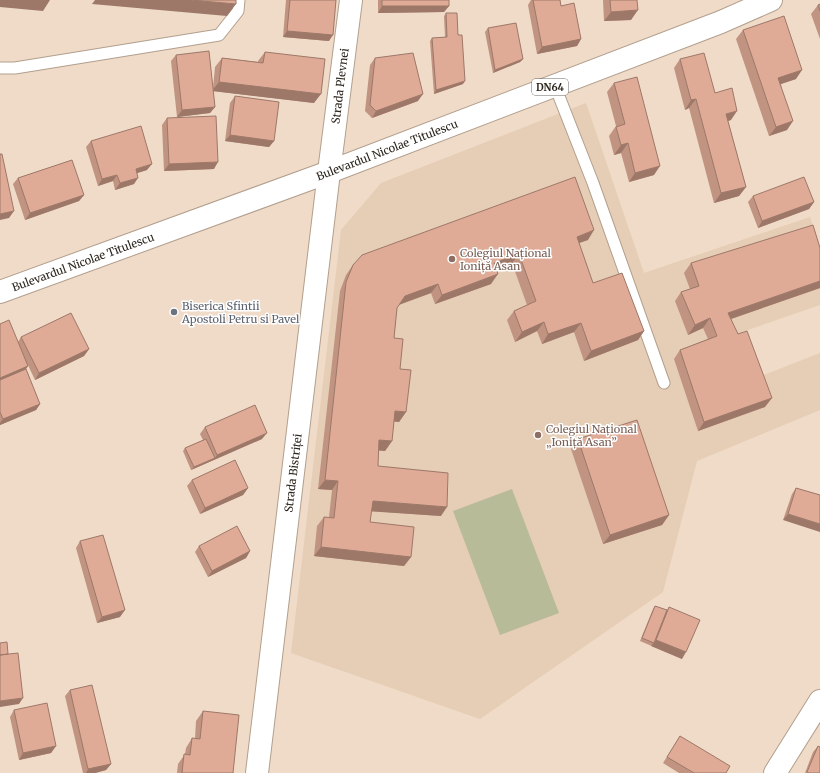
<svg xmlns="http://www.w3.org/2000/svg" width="820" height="773" viewBox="0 0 820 773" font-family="Merriweather,serif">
<rect width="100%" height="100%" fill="#efdbc8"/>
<!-- built -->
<path fill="#e6cdb5" d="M586,103L644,273L810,217L820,247V305L742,332L759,377L820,353V410L697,461L663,592L480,719L291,653L341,230L381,183Z"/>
<!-- green -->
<path fill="#b7bb98" d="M512,489L559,613L500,635L453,511Z"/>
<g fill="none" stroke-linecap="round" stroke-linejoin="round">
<defs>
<path id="lane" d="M0,68H15L219,35L238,11L239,0
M555,86L593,183L664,383"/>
<path id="street" d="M257,773L329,172
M775,773L820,701"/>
<path id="secondary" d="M0,292L329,172"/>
<path id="primary" d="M351,0L329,172L721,22L771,0"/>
</defs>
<!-- lane casing -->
<use href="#lane" stroke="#b29f8d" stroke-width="13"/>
<!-- street casing -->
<use href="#street" stroke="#b29f8d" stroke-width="24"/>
<!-- secondary casing -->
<use href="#secondary" stroke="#b29f8d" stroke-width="24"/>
<!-- primary casing -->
<use href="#primary" stroke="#b29f8d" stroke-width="24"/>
<!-- lane -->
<use href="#lane" stroke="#fff" stroke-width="11"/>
<!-- street -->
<use href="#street" stroke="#fff" stroke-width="22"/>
<!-- secondary -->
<use href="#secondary" stroke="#fff" stroke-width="22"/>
<!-- primary -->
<use href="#primary" stroke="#fff" stroke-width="22"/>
</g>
<!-- wall -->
<path fill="#c19381" d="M286,0H336L329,41L283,37Z
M378,0H449V6L444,12L378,13Z
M531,0H560L561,6L581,39L577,46L537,54L528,5Z
M603,0H637L631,20L604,21Z
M820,4V39L811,14L818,5Z
M446,13L458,35L463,84L434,94L430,41L432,38L445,37L444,16Z
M488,28L523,59L520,62L493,73L485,32Z
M743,30L796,79L781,84L787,130L769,136L736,39Z
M265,52L314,103L213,91L215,107L210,113L177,117L171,61L176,55L213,88L215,67L222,58L258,62V61Z
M375,58L418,101L372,118L365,111L370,65Z
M680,59L715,93L731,120L728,121L746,187L739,196L714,203L689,108L685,110L674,68Z
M614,83L654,175L629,182L621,153L614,155L609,136L616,126L607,92Z
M235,96L274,141L269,147L225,141L230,103Z
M167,118L214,169L164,171L162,125Z
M91,141L147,170L137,173L134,184L115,190L113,181L98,186L86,147Z
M18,178L84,195L79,201L25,220L13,184Z
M753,196L814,202L809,209L758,228L748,202Z
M588,240L579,243L593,283L644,331L638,340L584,361L574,332L542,344L537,331L515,342L507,320L514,311L527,305L512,263L496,269L491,284L435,304L431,293L399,305L397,308L394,338L400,369L406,412L399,422L394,421L392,441L385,451L378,450V466L441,516L371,511L370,522L411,557L404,566L314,556L317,526L324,517H329L332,490L318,489L340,291L346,275L353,265Z
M820,248V288L731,319L765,407L698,431L674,359L680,350L708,339L703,328L688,335L675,301L681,292L690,289L684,273L691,263Z
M0,324L18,342L21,337L89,349L84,356L35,380L27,363L28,366L26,369L40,404L36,410L0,425Z
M205,427L262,439L191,470L183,451L185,448L203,440L200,434Z
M578,439L669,515L662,525L603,544L571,449Z
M192,480L248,488L243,495L200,514L187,486Z
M796,488L820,495L783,520L792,494Z
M80,541L120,617L97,623L76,548Z
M199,546L250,551L246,558L208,577L195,552Z
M655,606L667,610L669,607L682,659L640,641L653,609Z
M70,690L111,764L106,770L95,773H83L65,696Z
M14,710L56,746L51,753L19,760L10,717Z
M203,711L233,773H177L178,764L185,754L186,748L192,738L195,739L196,721Z
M680,736L726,773H679L663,763Z
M818,746L820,773H805L813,752Z"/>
<!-- shaded-wall -->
<path fill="#9d7869" d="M0,0H50L43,11L0,7Z
M95,0H191L236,4L227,16L92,4Z
M382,6H449L444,12L378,13Z
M638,10L631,20L604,21L611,12Z
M287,31L333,35L329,41L283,37Z
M581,39L577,46L537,54L542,47Z
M523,59L520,62L493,73L495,70Z
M802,70L796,79L772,87L778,78Z
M465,81L463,84L434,94L436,90Z
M219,82L321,94L314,103L212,91Z
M423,94L418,101L372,118L376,111Z
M696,99L689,108L685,110L691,100Z
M215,107L210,113L177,117L182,110Z
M737,111L731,120L720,123L726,114Z
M793,121L787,130L769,136L776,127Z
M230,135L274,141L269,147L225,141Z
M628,143L621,153L614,155L621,145Z
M218,162L214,169L164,171L169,164Z
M152,164L147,170L131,175L136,169Z
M660,166L654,175L629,182L635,173Z
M117,175L113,181L98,186L102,179Z
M138,178L134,184L115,190L120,183Z
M746,187L739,196L714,203L721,193Z
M84,195L79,201L25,220L30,213Z
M814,202L809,209L758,228L762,221Z
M14,211L9,218L0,220V214Z
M594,230L588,240L570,246L577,237Z
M519,254L512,263L487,273L494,263Z
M498,274L491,284L435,304L442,295Z
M820,281V288L722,322L728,313Z
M438,284L431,293L398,305L405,296Z
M710,318L703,328L688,335L695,325Z
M544,322L537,331L515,342L522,332Z
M581,323L574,332L542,344L548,334Z
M644,331L638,340L584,361L591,351Z
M89,349L84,356L35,380L39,373Z
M28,366L21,376L0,385V378Z
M772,398L765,407L698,431L704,422Z
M40,404L36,410L0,425V423L3,419Z
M395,411L406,412L399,422L388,421Z
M267,433L262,439L191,470L194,467L215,458L217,455Z
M379,440L392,441L385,451L372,450Z
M325,480L338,481L332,490L318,489Z
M248,488L243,495L200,514L205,508Z
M373,501L447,507L441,516L366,511Z
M788,514L820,524V532L783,520Z
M669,515L662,525L603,544L610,535Z
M321,547L411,557L404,566L314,556Z
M250,551L246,558L208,577L212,571Z
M125,610L120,617L97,623L102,617Z
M656,640L686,652L682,659L651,646Z
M23,698L19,704L0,707V701Z
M56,746L51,753L19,760L23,753Z
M111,764L106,770L95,773H86L88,769Z"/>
<!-- building -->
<path fill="#e0ab96" stroke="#9d7869" d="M191,0H236V4Z
M290,0H336L333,35L287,31Z
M382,0H449V6H382Z
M533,0H560L561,6L574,3L581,39L542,47Z
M610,0H637L638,10L611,12Z
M820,4V11L818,5Z
M446,13H457L458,35H462L465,81L436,90L432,38L447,37Z
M784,16L802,70L778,78L793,121L776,127L743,30Z
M516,23L523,59L495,70L488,28Z
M209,51L215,107L182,110L176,55Z
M265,52L325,59L321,94L219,82L222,58L263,63Z
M413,53L423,94L376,111L370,105L375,58Z
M704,53L715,93L732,88L737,111L726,114L746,187L721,193L696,99L691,100L680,59Z
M637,77L660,166L635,173L628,143L621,145L616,127L625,124L614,83Z
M235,96L279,102L274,141L230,135Z
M216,116L218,162L169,164L167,118Z
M141,126L152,164L136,169L138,178L120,183L117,175L102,179L91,141Z
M0,154H2L14,211L0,214Z
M72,160L84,195L30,213L18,178Z
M575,177L594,230L577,237L593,283L622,273L644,331L591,351L581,323L548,334L544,322L522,332L514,311L536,301L519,254L494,263L498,274L442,295L438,284L405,296L397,308L394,338L403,339L400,369L411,370L406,412L395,411L392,441L379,440L378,466L448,473L447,507L373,501L370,522L414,527L411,557L321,547L324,517L334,518L338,481L325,480L346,282L353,265L362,255Z
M804,177L814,202L762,221L753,196Z
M813,225L820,248V281L728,313L738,334L747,331L772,398L704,422L680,350L717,336L710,318L695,325L681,292L699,286L691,263Z
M71,313L89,349L39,373L21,337Z
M9,320L28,366L0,378V324Z
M26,369L40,404L3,419L0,412V380Z
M255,405L267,433L217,455L205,427Z
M637,420L669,515L610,535L578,439Z
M206,439L215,458L194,467L185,448Z
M235,460L248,488L205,508L192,480Z
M796,488L820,495V524L788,514Z
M237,526L250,551L212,571L199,546Z
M103,535L125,610L102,617L80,541Z
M655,606L667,610L654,643L642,638Z
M669,607L700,620L686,652L656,640Z
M7,642L8,654L0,655V643Z
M18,653L23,698L0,701V655Z
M92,685L111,764L88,769L70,690Z
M47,703L56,746L23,753L14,710Z
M203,711L239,715L233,773H182L184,754L190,755L192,738L200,739Z
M680,736L730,766L726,773H694L667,757Z
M818,746L820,747V773H809L807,772Z"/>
<!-- markers -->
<g fill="#8d6e63" stroke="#fff" stroke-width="1.5">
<circle cx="452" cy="259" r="4"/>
<circle cx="538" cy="435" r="4"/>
</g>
<circle fill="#6b7280" stroke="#fff" stroke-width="1.5" cx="174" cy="312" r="4"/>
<g text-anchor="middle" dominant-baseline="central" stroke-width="3" stroke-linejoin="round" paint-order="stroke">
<!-- shield labels -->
<rect fill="#fff" stroke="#6b6661" stroke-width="1" x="532" y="79" width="36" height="16" rx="3"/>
<g font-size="10" font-weight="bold" fill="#2c251d">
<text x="550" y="87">DN64</text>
</g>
<!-- street labels -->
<g font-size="11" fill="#2c251d" stroke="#fff">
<text transform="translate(340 86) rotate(-83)">Strada Plevnei</text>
<text transform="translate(387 150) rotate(-21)">Bulevardul Nicolae Titulescu</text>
<text transform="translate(83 262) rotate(-20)">Bulevardul Nicolae Titulescu</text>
<text transform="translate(293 473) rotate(-83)">Strada Bistriței</text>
</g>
<!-- education labels -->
<g font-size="11" fill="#785e54" stroke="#fff" text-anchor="start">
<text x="460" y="253">Colegiul Național<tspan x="460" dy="13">Ioniță Asan</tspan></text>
<text x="546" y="429">Colegiul Național<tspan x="546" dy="13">„Ioniță Asan”</tspan></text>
</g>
<!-- worship labels -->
<g font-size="11" fill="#5b616d" stroke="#fff" text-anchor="start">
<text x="182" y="306">Biserica Sfintii<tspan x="182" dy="13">Apostoli Petru si Pavel</tspan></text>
</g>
</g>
</svg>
